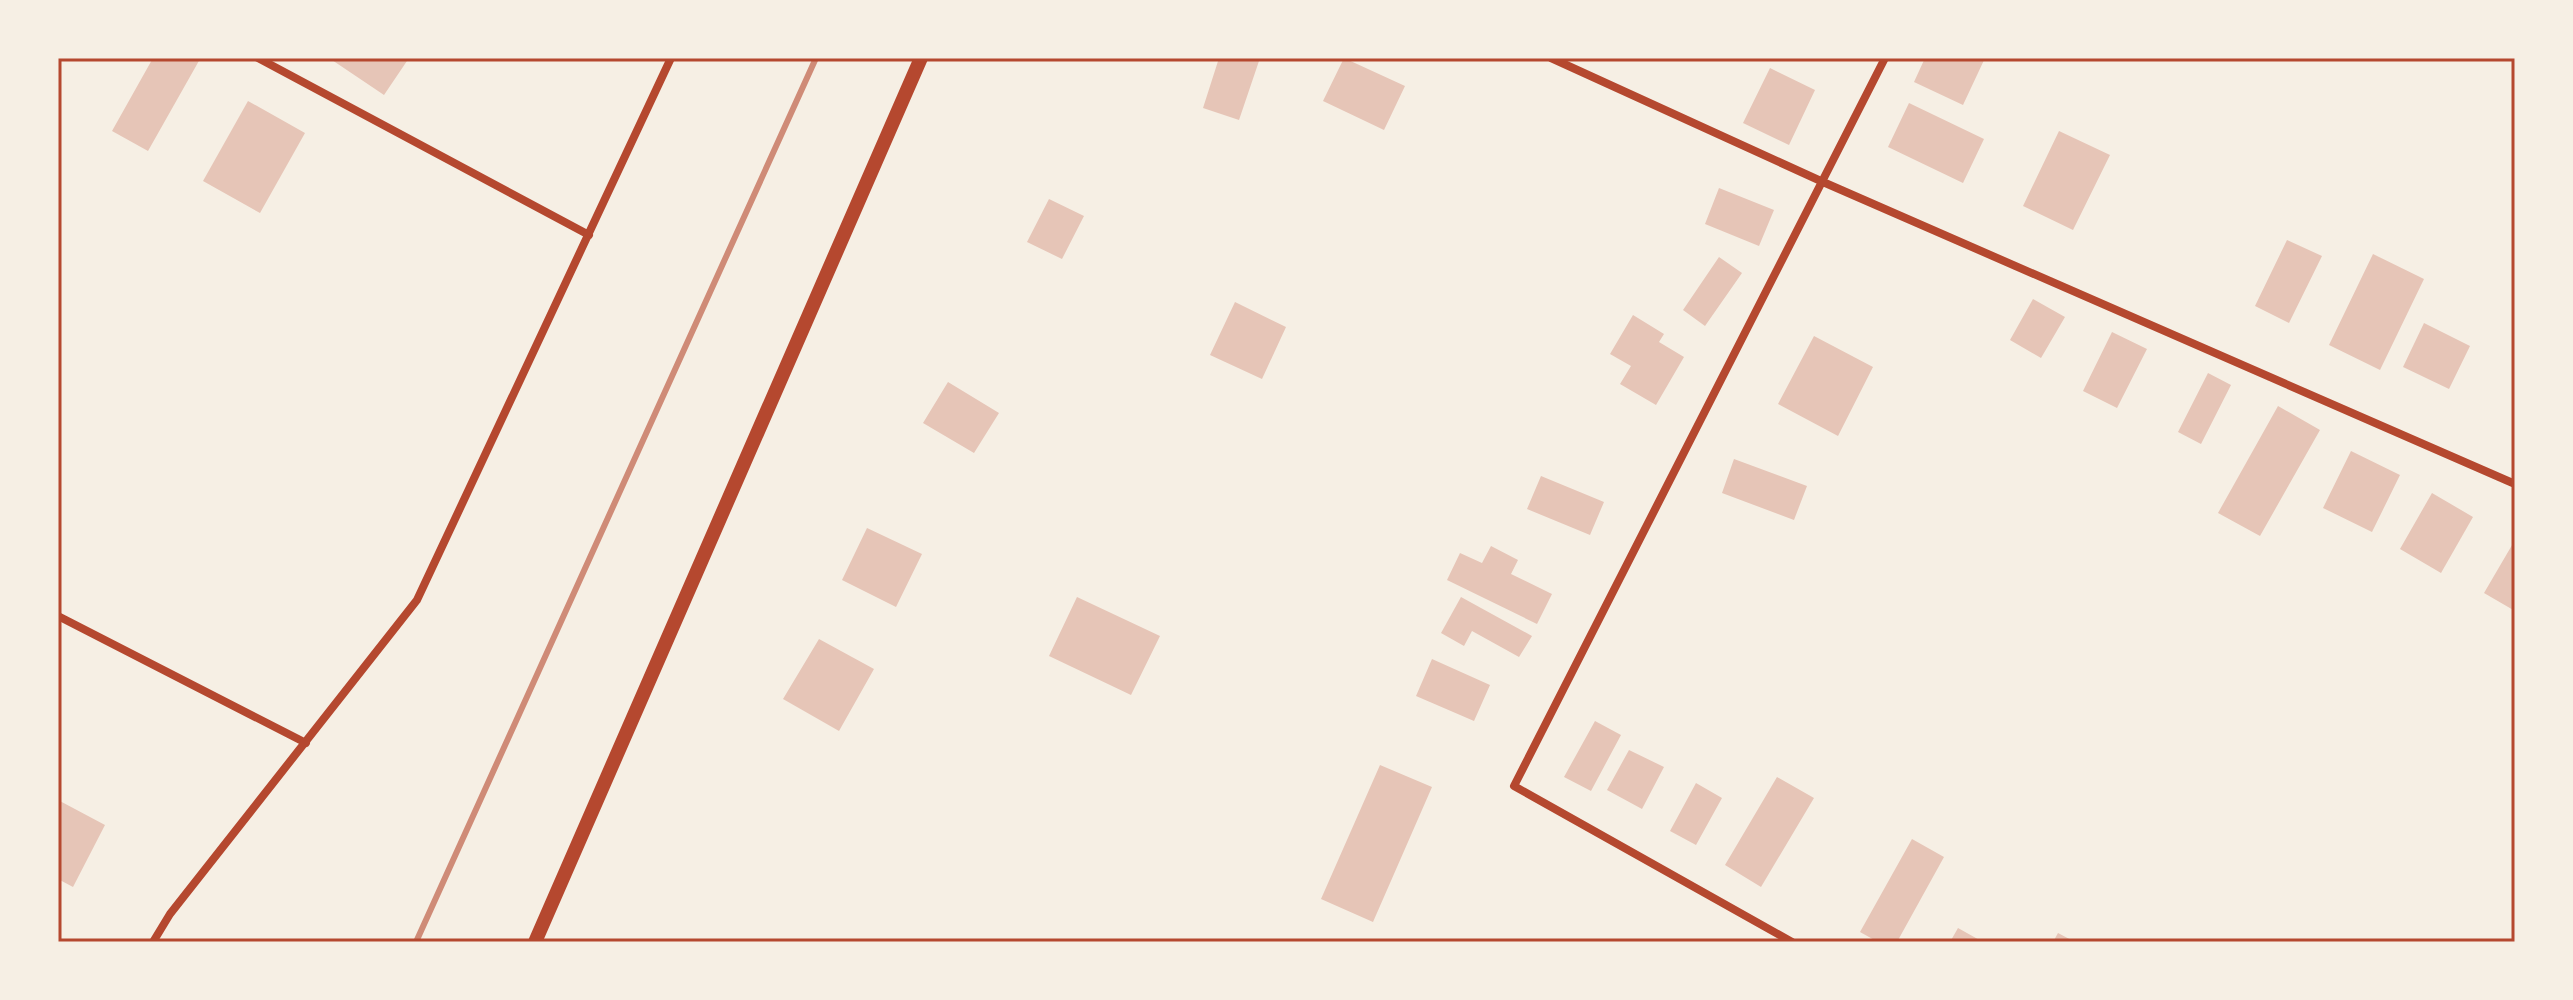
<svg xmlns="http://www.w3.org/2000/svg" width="2573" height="1000" viewBox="0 0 2573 1000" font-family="Lato,sans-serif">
<rect width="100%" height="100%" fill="#f6efe4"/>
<!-- building -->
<path fill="#e6c5b7" d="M153,58L200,59L148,151L112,131Z
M329,58H409L384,95Z
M1219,58H1249L1259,61L1239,120L1203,108Z
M1344,58L1405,86L1384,130L1323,101Z
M1925,58H1985L1963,105L1914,82Z
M1770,68L1815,90L1789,145L1743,123Z
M248,101L305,133L260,213L203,181Z
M1909,103L1984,139L1963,183L1888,147Z
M2059,131L2110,155L2073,230L2023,206Z
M1719,188L1774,210L1759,246L1705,224Z
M1049,199L1084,216L1062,259L1027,242Z
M2287,240L2322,256L2289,323L2255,306Z
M2373,254L2424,279L2380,370L2329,345Z
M1719,257L1742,273L1705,326L1683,310Z
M2033,299L2065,317L2041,358L2010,340Z
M1235,302L1286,327L1262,379L1210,355Z
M1633,315L1664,334L1659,342L1684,357L1656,405L1620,384L1631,366L1610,354Z
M2424,323L2470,346L2449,389L2403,367Z
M2112,332L2147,349L2117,408L2083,391Z
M1814,336L1873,367L1838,436L1778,404Z
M2208,373L2231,385L2201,444L2178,432Z
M948,382L999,413L974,453L923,423Z
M2278,406L2320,430L2260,536L2218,513Z
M2351,451L2400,475L2372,532L2323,508Z
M1734,459L1807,486L1794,520L1722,493Z
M1541,476L1604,502L1590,535L1527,509Z
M2432,493L2473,517L2441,573L2400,549Z
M867,528L922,554L896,607L842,580Z
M2515,540V611L2484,593Z
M1491,546L1518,560L1511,574L1552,594L1537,624L1447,580L1460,553L1482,563Z
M1077,597L1160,636L1131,695L1049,656Z
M1461,597L1532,636L1519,657L1472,631L1464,646L1441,633Z
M819,639L874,669L839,731L783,699Z
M1432,659L1490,685L1474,721L1416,696Z
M1595,721L1621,735L1591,791L1564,777Z
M1629,750L1664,767L1642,809L1607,790Z
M1380,765L1432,787L1373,922L1321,899Z
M1777,777L1814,798L1761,887L1725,865Z
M1696,783L1722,798L1696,845L1670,831Z
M58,800L105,825L73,887L58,879Z
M1912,839L1944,857L1897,942H1878L1860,932Z
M1958,928L1983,942H1950Z
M2058,933L2075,942H2053Z"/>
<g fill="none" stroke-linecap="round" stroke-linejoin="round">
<!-- minor -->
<path stroke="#b5482f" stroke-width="8" d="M258,58L589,235
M1551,58L1823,182L2515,484
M58,616L306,743
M153,942L170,914L417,600L671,58
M1792,942L1514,786L1885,58"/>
<!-- tertiary -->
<path stroke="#b5482f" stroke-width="14" d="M535,942L921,58"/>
<!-- rail -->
<path stroke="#cf8b77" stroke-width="6" d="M416,942L816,58"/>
</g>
<!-- border -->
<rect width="2573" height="1000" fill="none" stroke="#f6efe4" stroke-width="120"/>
<rect x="60" y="60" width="2453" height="880" fill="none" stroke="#b5482f" stroke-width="3"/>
</svg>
